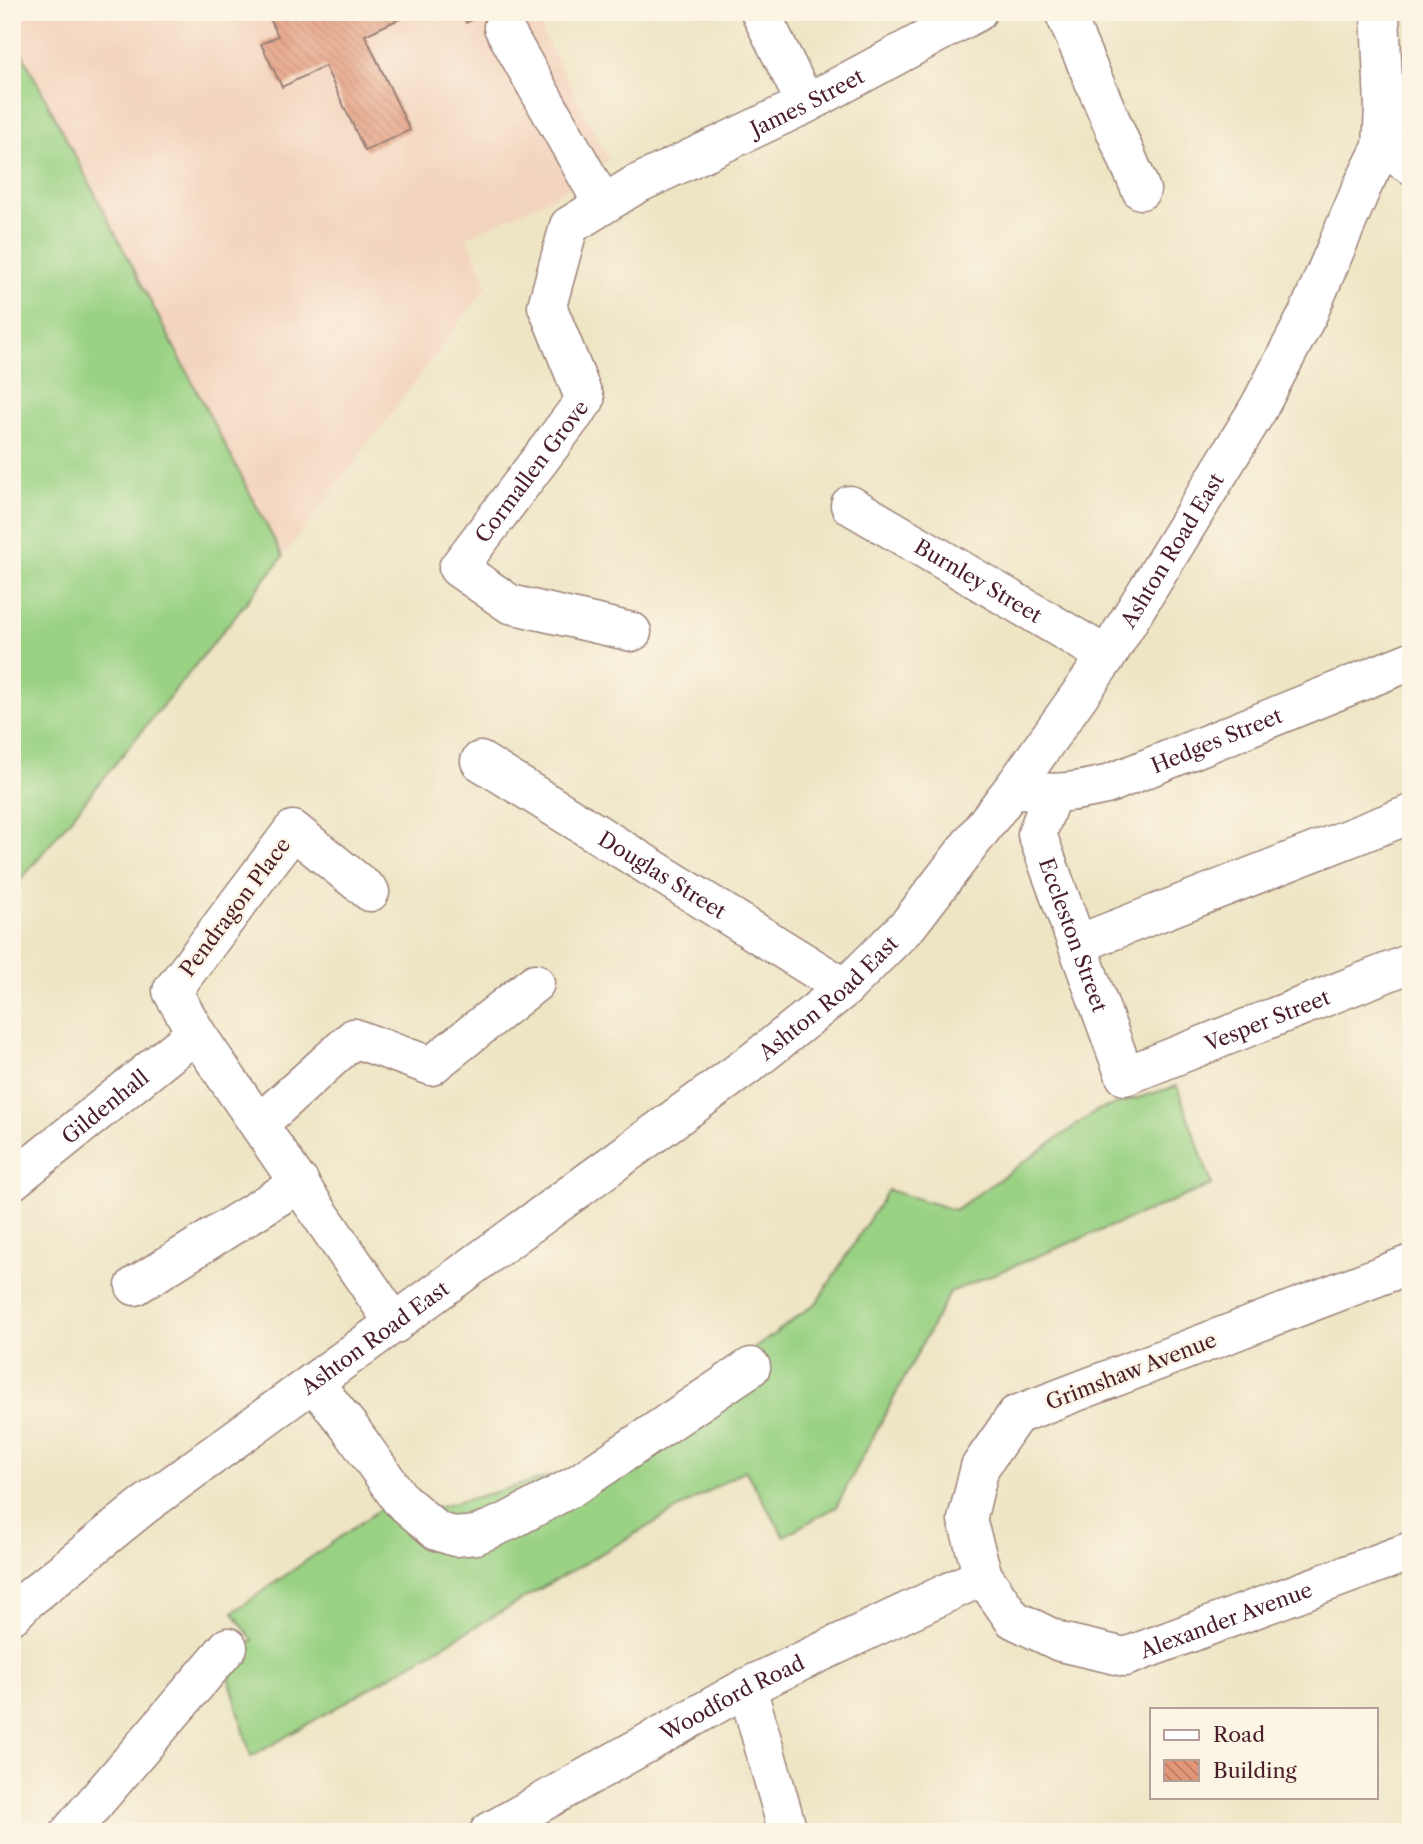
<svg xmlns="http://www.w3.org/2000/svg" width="1423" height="1844" viewBox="0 0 1423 1844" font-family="'Libre Caslon Text',serif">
<defs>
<pattern id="building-back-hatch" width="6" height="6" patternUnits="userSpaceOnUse" patternTransform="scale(1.75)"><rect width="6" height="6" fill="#e39778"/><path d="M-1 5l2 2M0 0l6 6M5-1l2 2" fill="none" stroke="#ba7b63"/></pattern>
</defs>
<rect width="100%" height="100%" fill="#fcf5e5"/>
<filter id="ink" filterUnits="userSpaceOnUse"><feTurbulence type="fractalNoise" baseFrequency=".0143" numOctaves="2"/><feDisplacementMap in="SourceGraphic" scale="14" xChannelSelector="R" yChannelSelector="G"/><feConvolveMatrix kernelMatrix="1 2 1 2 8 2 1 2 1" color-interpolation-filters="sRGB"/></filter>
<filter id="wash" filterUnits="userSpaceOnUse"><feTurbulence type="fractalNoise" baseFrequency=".00686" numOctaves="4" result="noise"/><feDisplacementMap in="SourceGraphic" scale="28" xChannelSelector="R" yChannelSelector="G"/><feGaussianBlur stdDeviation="1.57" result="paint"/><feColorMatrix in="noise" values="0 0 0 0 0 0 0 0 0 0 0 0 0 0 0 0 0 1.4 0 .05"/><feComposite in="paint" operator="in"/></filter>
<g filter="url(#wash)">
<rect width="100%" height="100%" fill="#eee5c5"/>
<!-- built -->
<path fill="#f3d4be" d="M12,12H532L609,160L556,196L467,237L488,285L283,557L12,34Z"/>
<!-- garden -->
<path fill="#9ad284" stroke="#727858" stroke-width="2" d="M12,34L283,557L12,891Z
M1177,1086L1212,1185L950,1292L836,1507L784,1536L745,1470L251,1757L225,1662L253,1641L233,1612L383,1507L422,1512L601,1463L817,1302L888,1190L955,1210L1098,1110Z"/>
<g id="blocks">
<!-- building -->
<path fill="url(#building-back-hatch)" d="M267,12H414L365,35L410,130L365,151L325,66L282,87L261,44L278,36Z
M461,12H488L466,23Z"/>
</g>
</g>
<g filter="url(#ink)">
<use href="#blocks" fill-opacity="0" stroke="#9c8278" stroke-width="2"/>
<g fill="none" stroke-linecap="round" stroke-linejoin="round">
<defs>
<g id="minor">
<path d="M760,12L806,104"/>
<path d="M1064,12L1141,190"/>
<path d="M503,27L603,204"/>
<path d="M1382,147L1411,165"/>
<path id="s1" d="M850,505L1107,656"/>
<path id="s2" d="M632,632L510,604L458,568L585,400L547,306L569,226L635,185L806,104L977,12"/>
<path id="s3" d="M480,761L845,988"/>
<path id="s4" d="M1028,790C1055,796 1079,791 1106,785L1411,661"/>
<path id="s5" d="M1052,794L1037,834L1125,1076L1411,963"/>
<path d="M370,892L293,830L172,991L196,1033L395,1324"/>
<path d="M1078,946L1096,937L1411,814"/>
<path d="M259,1124L354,1038L431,1066L535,983"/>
<path id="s6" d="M12,1181L196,1033"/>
<path id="s7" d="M1411,1264L1016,1415L980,1467L967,1520L983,1576L1013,1619L1060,1642L1125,1657L1411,1551"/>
<path d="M135,1286L300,1183"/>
<path d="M314,1383L350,1428L400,1499L437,1531L455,1537L476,1535L509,1521L576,1485L751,1367"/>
<path id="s8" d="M12,1615L26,1601L142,1507L755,1060L845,988L909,924L1017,783L1107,656L1258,409L1308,314L1362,187L1382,147L1384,107L1380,12"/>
<path d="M747,1687L788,1832"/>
<path d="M70,1832L228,1647"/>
<path id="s9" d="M489,1832L747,1687L983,1576"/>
</g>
</defs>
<!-- minor casing -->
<use href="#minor" stroke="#9c8278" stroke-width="41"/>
<!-- minor -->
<use href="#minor" stroke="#fff" stroke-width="38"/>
</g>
</g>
<g text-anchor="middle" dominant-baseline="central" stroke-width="5" stroke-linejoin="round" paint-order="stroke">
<!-- street labels -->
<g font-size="21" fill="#4a1f2b" stroke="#fcf5e5">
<text stroke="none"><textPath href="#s2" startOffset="852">James Street</textPath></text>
<text stroke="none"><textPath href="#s2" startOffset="310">Cormallen Grove</textPath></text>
<text stroke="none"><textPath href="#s8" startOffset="1591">Ashton Road East</textPath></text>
<text stroke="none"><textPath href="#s1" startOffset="149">Burnley Street</textPath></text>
<text stroke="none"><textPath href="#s4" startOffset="198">Hedges Street</textPath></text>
<text stroke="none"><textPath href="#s3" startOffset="215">Douglas Street</textPath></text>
<text transform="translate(235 907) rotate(-53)">Pendragon Place</text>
<text stroke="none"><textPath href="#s5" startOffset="150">Eccleston Street</textPath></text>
<text stroke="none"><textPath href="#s8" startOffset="1024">Ashton Road East</textPath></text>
<text stroke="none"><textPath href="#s5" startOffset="453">Vesper Street</textPath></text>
<text stroke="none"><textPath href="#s6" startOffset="119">Gildenhall</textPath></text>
<text stroke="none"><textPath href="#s8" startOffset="457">Ashton Road East</textPath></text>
<text transform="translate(1131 1371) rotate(-21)">Grimshaw Avenue</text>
<text stroke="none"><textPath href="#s7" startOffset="878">Alexander Avenue</textPath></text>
<text stroke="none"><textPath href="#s9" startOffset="278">Woodford Road</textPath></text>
</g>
</g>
<!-- margin -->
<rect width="1423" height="1844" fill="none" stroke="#fcf5e5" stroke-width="42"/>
<!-- legend -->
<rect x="1150" y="1708" width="228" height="91" fill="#fcf5e5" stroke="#b59f9b" stroke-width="2"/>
<rect x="1164" y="1730" width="35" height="10" fill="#ffffff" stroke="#b59f9b" stroke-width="2"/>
<text x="1213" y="1742" font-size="21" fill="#4a1f2b">Road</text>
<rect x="1164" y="1760" width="35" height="21" fill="url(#building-back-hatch)" stroke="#b59f9b" stroke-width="2"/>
<text x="1213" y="1778" font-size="21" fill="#4a1f2b">Building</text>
</svg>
